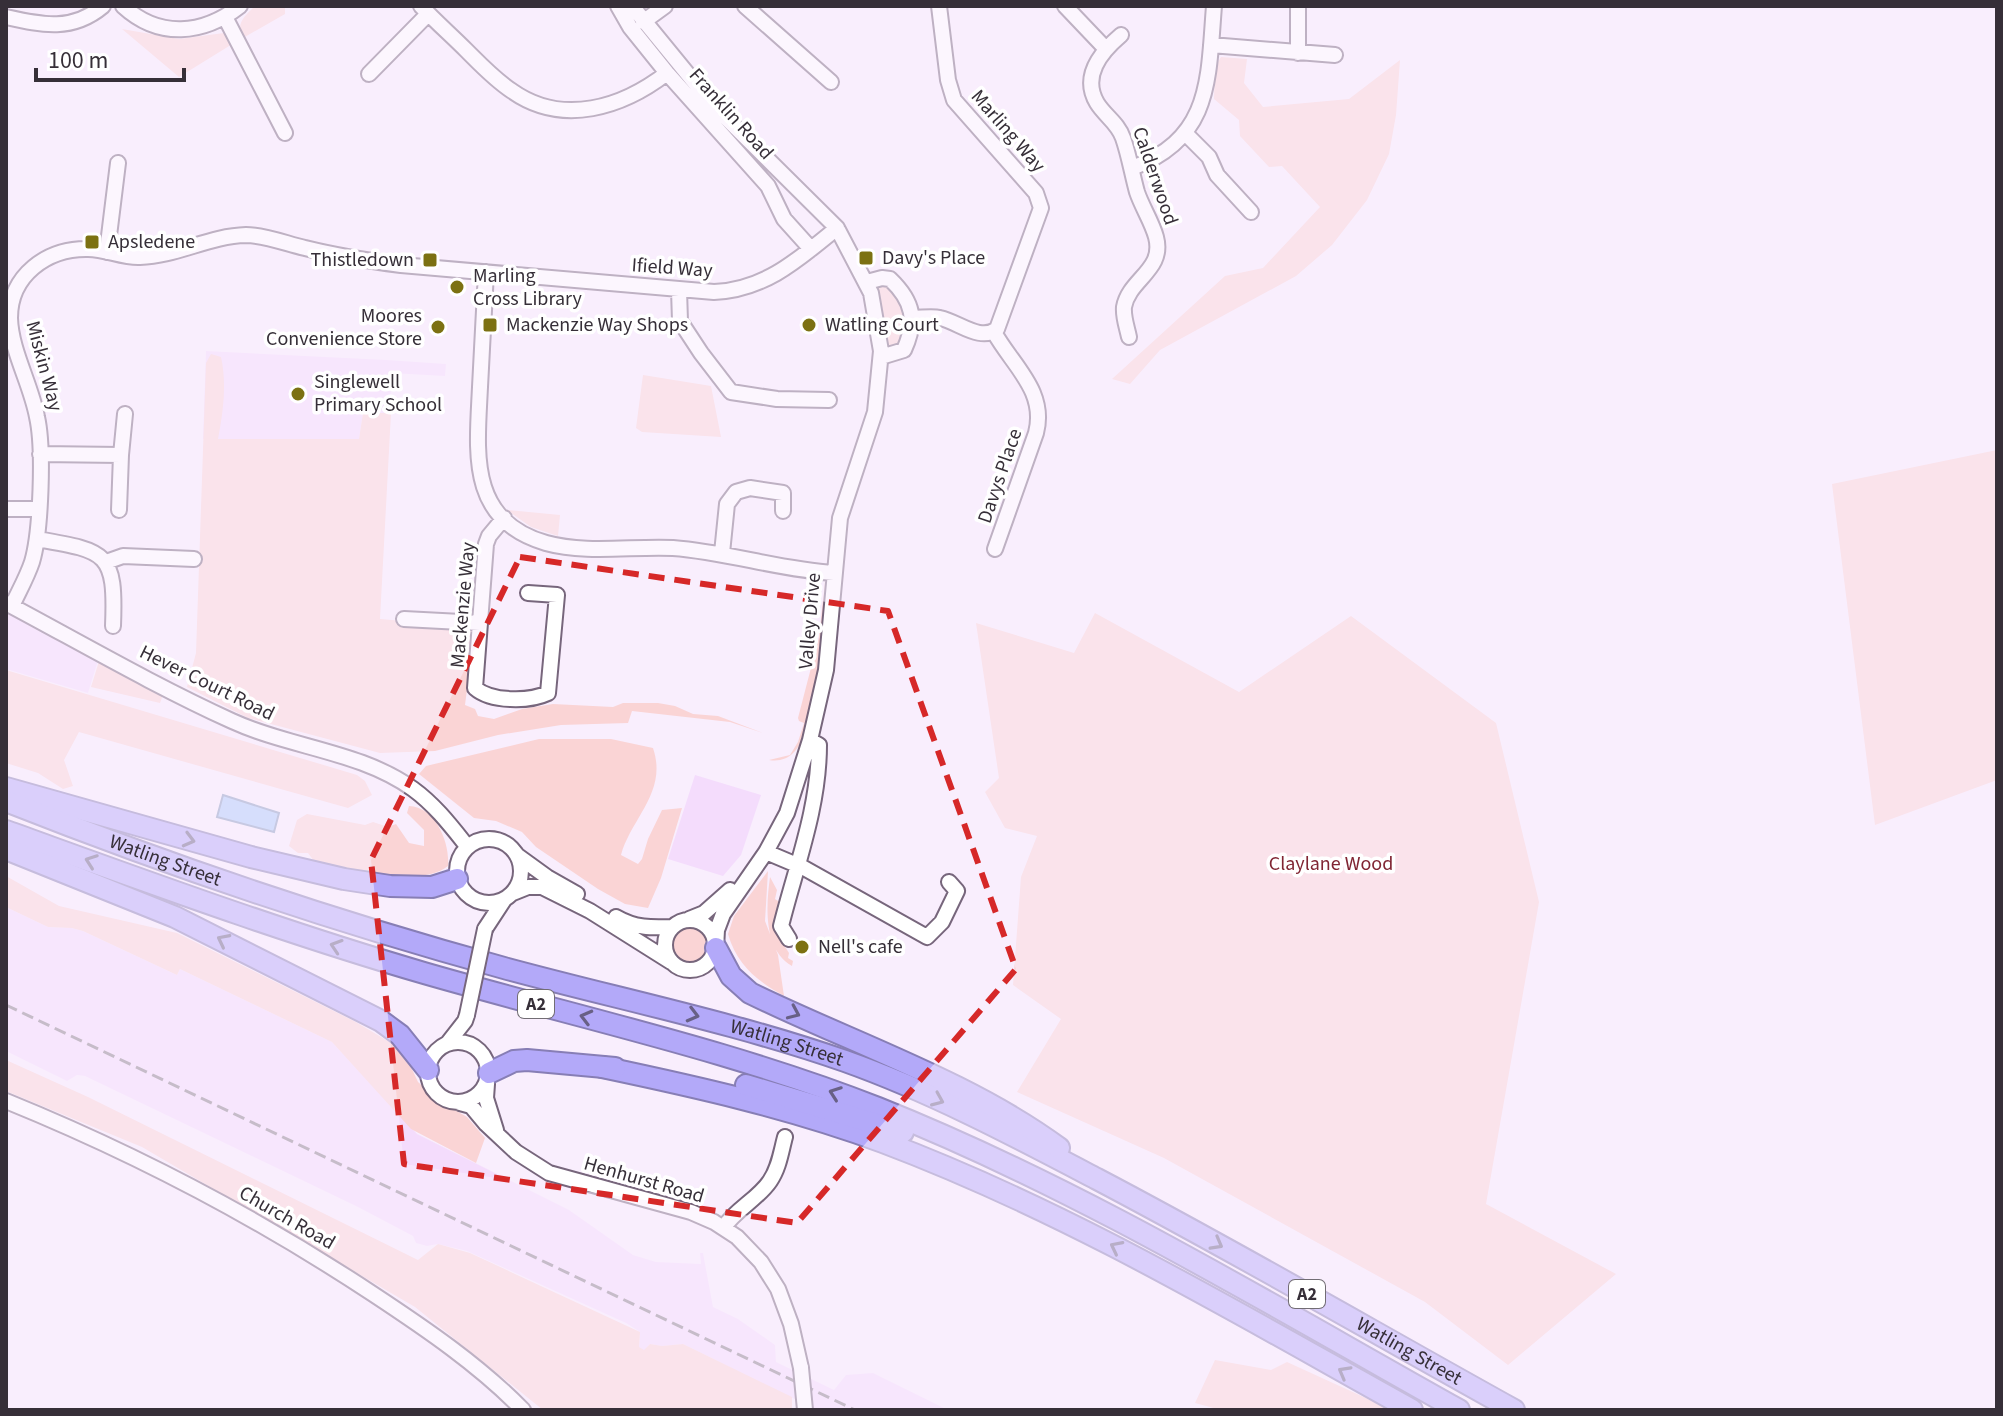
<svg xmlns="http://www.w3.org/2000/svg" width="2003" height="1416" viewBox="0 0 2003 1416" font-family="'Source Sans 3',sans-serif">
<rect width="100%" height="100%" fill="#f9eefd"/>
<!-- built -->
<path fill="#f4dcfc" d="M206,351L387,360L446,364L445,376L390,373L391,413H363L359,439H203Z
M6,609L99,657L88,693L6,669Z
M695,775L761,795L741,855L723,876L668,859Z
M6,907L48,927L72,928L83,931L177,975L180,969L332,1042L417,1134L569,1210L633,1255L656,1262L701,1264L700,1253H703L713,1307L738,1319L775,1345L776,1362L834,1390L846,1375L873,1373L948,1410H817L683,1344L662,1346L650,1344L644,1351L639,1347L640,1332L626,1323L467,1251L438,1244L427,1246L416,1243L413,1236L358,1207L85,1076L77,1075L67,1081L6,1051Z"/>
<!-- green -->
<path fill="#fad4d5" d="M255,6H285V14L243,38C235,23 245,16 255,6Z
M122,29L179,39L224,33L234,43L179,77Z
M1221,57L1247,59L1244,83L1263,107L1349,99L1400,60L1396,115L1389,154L1367,200L1332,245L1296,276L1160,350L1130,384L1112,379L1225,276L1263,268L1320,207L1282,166L1269,167L1240,136L1239,120L1214,99L1215,67Z
M886,281L910,317L903,345L889,349L887,346L876,291L877,284Z
M211,354L221,357C227,384 223,413 218,439H359L363,413H391L380,619L475,627L465,705L475,709L478,716L494,719L522,709L553,704L613,707L623,703H658L675,706L693,714L718,716L763,733L730,722L632,711L628,723L561,725L498,735L435,751L380,753L248,718L187,687L196,653L206,363Z
M643,375L711,386L721,437L642,432L636,428Z
M1997,450V780L1875,825L1832,484Z
M507,510L560,515L558,536L531,527Z
M825,581L827,587L820,674L816,682L817,692C809,717 805,766 769,760L790,755L798,742L804,723L799,721L798,718L819,637Z
M1095,613L1239,692L1351,616L1496,723L1539,902L1486,1204L1616,1274L1508,1365L1425,1302L1164,1158L1017,1092L1061,1019L1013,985L1021,877L1037,836L1005,828L985,792L999,778L976,623L1074,653Z
M100,658L164,692L160,703L91,687Z
M6,670L357,775L365,781L372,795L348,808L79,732L64,760L73,786L63,789L38,773L6,763Z
M539,739H611L653,748C668,792 631,818 621,855L638,864L642,859L648,839L662,810L682,808L661,878L648,908L625,904L598,889L536,847L522,832L496,821L474,818L419,774L426,766Z
M409,806C436,807 450,843 448,866C422,888 347,869 314,861L308,853H298L289,846L297,820L307,814L365,825L373,822L388,827L396,824L409,843L424,846V830L407,813Z
M768,871L765,921L778,955L784,996C757,981 737,965 728,934L734,916Z
M6,876L59,906L177,933L354,1021L403,1050L418,1082L441,1102L467,1117L485,1138L476,1163L411,1129L332,1042L180,969L177,975L83,931L72,928L48,927L6,907Z
M770,877L777,890L775,899L781,903L777,934L789,953L788,958L793,961L792,966C763,949 766,906 770,877Z
M672 945a18 18 0 1 1 36 0a18 18 0 1 1-36 0Z
M6,1060L88,1097L418,1260L438,1244L470,1253L640,1332L639,1347L644,1350L650,1344L662,1346L683,1344L792,1397V1410H543L415,1307L142,1147L6,1091Z
M1215,1360L1271,1370L1287,1362L1392,1410H1221L1195,1403Z"/>
<!-- water -->
<path fill="#accafb" stroke="#899cc0" stroke-width="2" d="M223,795L279,813L274,832L217,817Z"/>
<g fill="none" stroke-linecap="round" stroke-linejoin="round">
<defs>
<path id="minor" d="M123,6C159,39 203,35 240,6
M421,6C435,21 451,35 466,50C480,64 495,80 512,91C563,127 623,107 667,73
M618,6L630,27L667,73L768,186L784,219L811,249
M632,6L713,105L837,228L871,293L881,351L875,412L840,518L826,670L810,740L787,813L766,852L723,914L717,930L716,948
M745,6L831,82
M1065,6L1105,48
M1298,6V53
M6,17C42,25 72,32 103,6
M225,17L285,133
M643,22L665,6
M1121,35C1101,52 1081,76 1097,103C1105,116 1118,123 1123,138C1129,155 1132,174 1137,192C1142,207 1152,222 1156,237C1165,270 1129,279 1124,307C1123,317 1127,327 1129,337
M1211,45L1335,55
M369,74L428,14
M1186,134L1209,157L1217,175L1251,212
M1132,168C1212,138 1208,80 1214,6
M107,252L118,163
M486,272C484,310 482,349 480,387C477,452 467,520 546,543C586,554 632,546 673,548C728,552 780,570 834,573
M867,282L882,278L890,279C914,302 917,321 904,350L881,357
M679,290L680,321L701,353L731,392L777,399L829,400
M913,318C922,318 932,316 940,318C959,322 980,342 997,329L1041,208L1036,193L954,100L948,80L939,6
M994,332C1012,365 1047,391 1036,433L995,549
M40,454L121,455L125,414
M6,509H38
M119,510L121,455
M504,518L489,536L486,544L475,688C491,702 529,702 548,693L557,595L528,593
M37,539C107,551 116,552 113,626
M722,553L727,504L736,492L750,488L783,493V511
M106,562L123,556L194,559
M6,603C81,643 155,686 232,721C291,748 360,751 413,789C435,805 451,826 467,846
M12,606C19,591 27,577 32,562C41,532 44,448 37,417C31,384 11,351 10,318C10,275 47,249 86,249C104,248 122,258 140,257C177,256 209,236 246,235C265,235 287,244 305,248C337,256 369,261 401,265L714,292C765,290 799,259 837,228
M404,619L480,623
M457 871a32 32 0 1 1 64 0a32 32 0 1 1-64 0Z
M766,852L804,868L927,937L942,922L957,891L949,882
M518,856L547,877L577,894
M513,893L528,887H542L590,911L671,962
M616,917C635,928 651,928 672,927
M689,919L704,913L730,890
M665 945a25 25 0 1 1 50 0a25 25 0 1 1-50 0Z
M485,929L504,900
M789,939L781,926C796,866 819,808 819,745L810,740
M428 1072a30 30 0 1 1 60 0a30 30 0 1 1-60 0Z
M447,1044L465,1021L467,1015
M487,1084L486,1098L496,1130
M6,1101C134,1153 258,1218 373,1294C426,1329 479,1365 523,1410
M460,1103L471,1106L486,1124L516,1152L549,1173L691,1212L714,1222L737,1237L761,1262L778,1289L791,1324L801,1368
M724,1227C736,1209 758,1199 770,1181C779,1168 781,1152 785,1137"/>
<g id="highway">
<path d="M6,788L251,857L344,879L390,886L432,887L457,879"/>
<path id="s1" d="M6,801C168,865 336,922 504,968C618,999 733,1022 845,1061C932,1092 1015,1136 1097,1179C1238,1253 1375,1333 1514,1410"/>
<path d="M6,831C145,881 283,932 424,973C576,1017 731,1050 878,1108C1081,1189 1269,1304 1459,1410"/>
<path d="M6,849L175,917L381,1021L400,1035L428,1070"/>
<path d="M716,948L731,976L750,993C850,1042 970,1082 1059,1148"/>
<path d="M602,1067C697,1087 791,1108 883,1142C1069,1212 1239,1314 1412,1410"/>
<path d="M489,1073L514,1061L527,1060L615,1068"/>
<path d="M746,1085L903,1132"/>
</g>
</defs>
<!-- minor casing -->
<use href="#minor" stroke="#77667c" stroke-width="18"/>
<!-- highway casing -->
<use href="#highway" stroke="#877eb5" stroke-width="24"/>
<!-- minor -->
<use href="#minor" stroke="#fff" stroke-width="14"/>
<!-- highway -->
<use href="#highway" stroke="#b3a9f9" stroke-width="20"/>
<!-- rail -->
<path stroke="#877e89" stroke-width="3" stroke-dasharray="12 6" stroke-linecap="butt" d="M6,1005L855,1410"/>
<defs>
<path id="minor-bridge" d="M467,1015L485,929
M801,1368L805,1410"/>
</defs>
<!-- minor-bridge casing -->
<use href="#minor-bridge" stroke="#77667c" stroke-width="18" stroke-linecap="butt"/>
<!-- minor-bridge -->
<use href="#minor-bridge" stroke="#fff" stroke-width="14"/>
</g>
<!-- one-way arrows -->
<defs><path id="oneway-chevron" d="M-2-3.5L2.5 0L-2 3.5" fill="none" stroke-width="1.6" stroke-linecap="round" stroke-linejoin="round" transform="scale(2)"/></defs>
<g stroke="#686085">
<use href="#oneway-chevron" transform="translate(189 840) rotate(15)"/>
<use href="#oneway-chevron" transform="translate(91 861) rotate(-160)"/>
<use href="#oneway-chevron" transform="translate(223 940) rotate(-153)"/>
<use href="#oneway-chevron" transform="translate(336 946) rotate(-162)"/>
<use href="#oneway-chevron" transform="translate(794 1013) rotate(24)"/>
<use href="#oneway-chevron" transform="translate(693 1015) rotate(15)"/>
<use href="#oneway-chevron" transform="translate(586 1017) rotate(-165)"/>
<use href="#oneway-chevron" transform="translate(835 1093) rotate(-160)"/>
<use href="#oneway-chevron" transform="translate(938 1100) rotate(23)"/>
<use href="#oneway-chevron" transform="translate(1217 1244) rotate(29)"/>
<use href="#oneway-chevron" transform="translate(1116 1247) rotate(-153)"/>
<use href="#oneway-chevron" transform="translate(1344 1372) rotate(-151)"/>
</g>
<!-- marked area -->
<path d="M0 0H2003V1416H0ZM520,557L888,611L1016,969L797,1223L404,1164L371,860Z" fill="#f9eefd" fill-opacity=".55" fill-rule="evenodd"/>
<path fill="none" stroke="#d62828" stroke-width="6" stroke-dasharray="16 10" stroke-linejoin="round" d="M520,557L888,611L1016,969L797,1223L404,1164L371,860Z"/>
<!-- markers -->
<g fill="#7c7112" stroke="#fff" stroke-width="3">
<rect x="84" y="234" width="16" height="16" rx="4"/>
<rect x="858" y="250" width="16" height="16" rx="4"/>
<rect x="422" y="252" width="16" height="16" rx="4"/>
<circle cx="457" cy="287" r="8"/>
<rect x="482" y="317" width="16" height="16" rx="4"/>
<circle cx="809" cy="325" r="8"/>
<circle cx="438" cy="327" r="8"/>
<circle cx="298" cy="394" r="8"/>
<circle cx="802" cy="947" r="8"/>
</g>
<g text-anchor="middle" dominant-baseline="central" stroke-width="7" stroke-linejoin="round" paint-order="stroke">
<!-- shield labels -->
<g fill="#fff" stroke="#726d74" stroke-width="2">
<rect x="518" y="990" width="36" height="28" rx="6"/>
<rect x="1289" y="1280" width="36" height="28" rx="6"/>
</g>
<g font-size="18" font-weight="bold" fill="#362f38">
<text x="536" y="1004">A2</text>
<text x="1307" y="1294">A2</text>
</g>
<!-- street labels -->
<g font-size="20" fill="#362f38" stroke="#fff">
<text transform="translate(731 114) rotate(48)">Franklin Road</text>
<text transform="translate(1008 131) rotate(49)">Marling Way</text>
<text transform="translate(1155 176) rotate(71)">Calderwood</text>
<text transform="translate(672 268) rotate(4)">Ifield Way</text>
<text transform="translate(44 366) rotate(75)">Miskin Way</text>
<text transform="translate(1000 476) rotate(-71)">Davys Place</text>
<text transform="translate(463 605) rotate(-85)">Mackenzie Way</text>
<text transform="translate(810 621) rotate(-85)">Valley Drive</text>
<text transform="translate(207 683) rotate(26)">Hever Court Road</text>
<text stroke="none"><textPath href="#s1" startOffset="170">Watling Street</textPath></text>
<text stroke="none"><textPath href="#s1" startOffset="818">Watling Street</textPath></text>
<text transform="translate(644 1180) rotate(16)">Henhurst Road</text>
<text transform="translate(287 1218) rotate(30)">Church Road</text>
<text stroke="none"><textPath href="#s1" startOffset="1514">Watling Street</textPath></text>
</g>
<!-- poi labels -->
<g font-size="20" fill="#362f38" stroke="#fff" text-anchor="start">
<text x="108" y="242">Apsledene</text>
<text x="882" y="258">Davy's Place</text>
<text x="414" y="260" text-anchor="end">Thistledown</text>
<text x="473" y="276">Marling<tspan x="473" dy="23">Cross Library</tspan></text>
<text x="422" y="316" text-anchor="end">Moores<tspan x="422" dy="23">Convenience Store</tspan></text>
<text x="506" y="325">Mackenzie Way Shops</text>
<text x="825" y="325">Watling Court</text>
<text x="314" y="382">Singlewell<tspan x="314" dy="23">Primary School</tspan></text>
<text x="818" y="947">Nell's cafe</text>
</g>
<!-- park labels -->
<g font-size="20" fill="#802533" stroke="#fff">
<text x="1331" y="864">Claylane Wood</text>
</g>
</g>
<!-- border -->
<rect width="2003" height="1416" fill="none" stroke="#362f38" stroke-width="16"/>
<!-- scale -->
<path d="M36 68v12h148v-12" fill="none" stroke="#362f38" stroke-width="4"/>
<text x="48" y="68" font-size="24" fill="#362f38" stroke="#ffffff" stroke-width="6" paint-order="stroke">100 m</text>
</svg>
